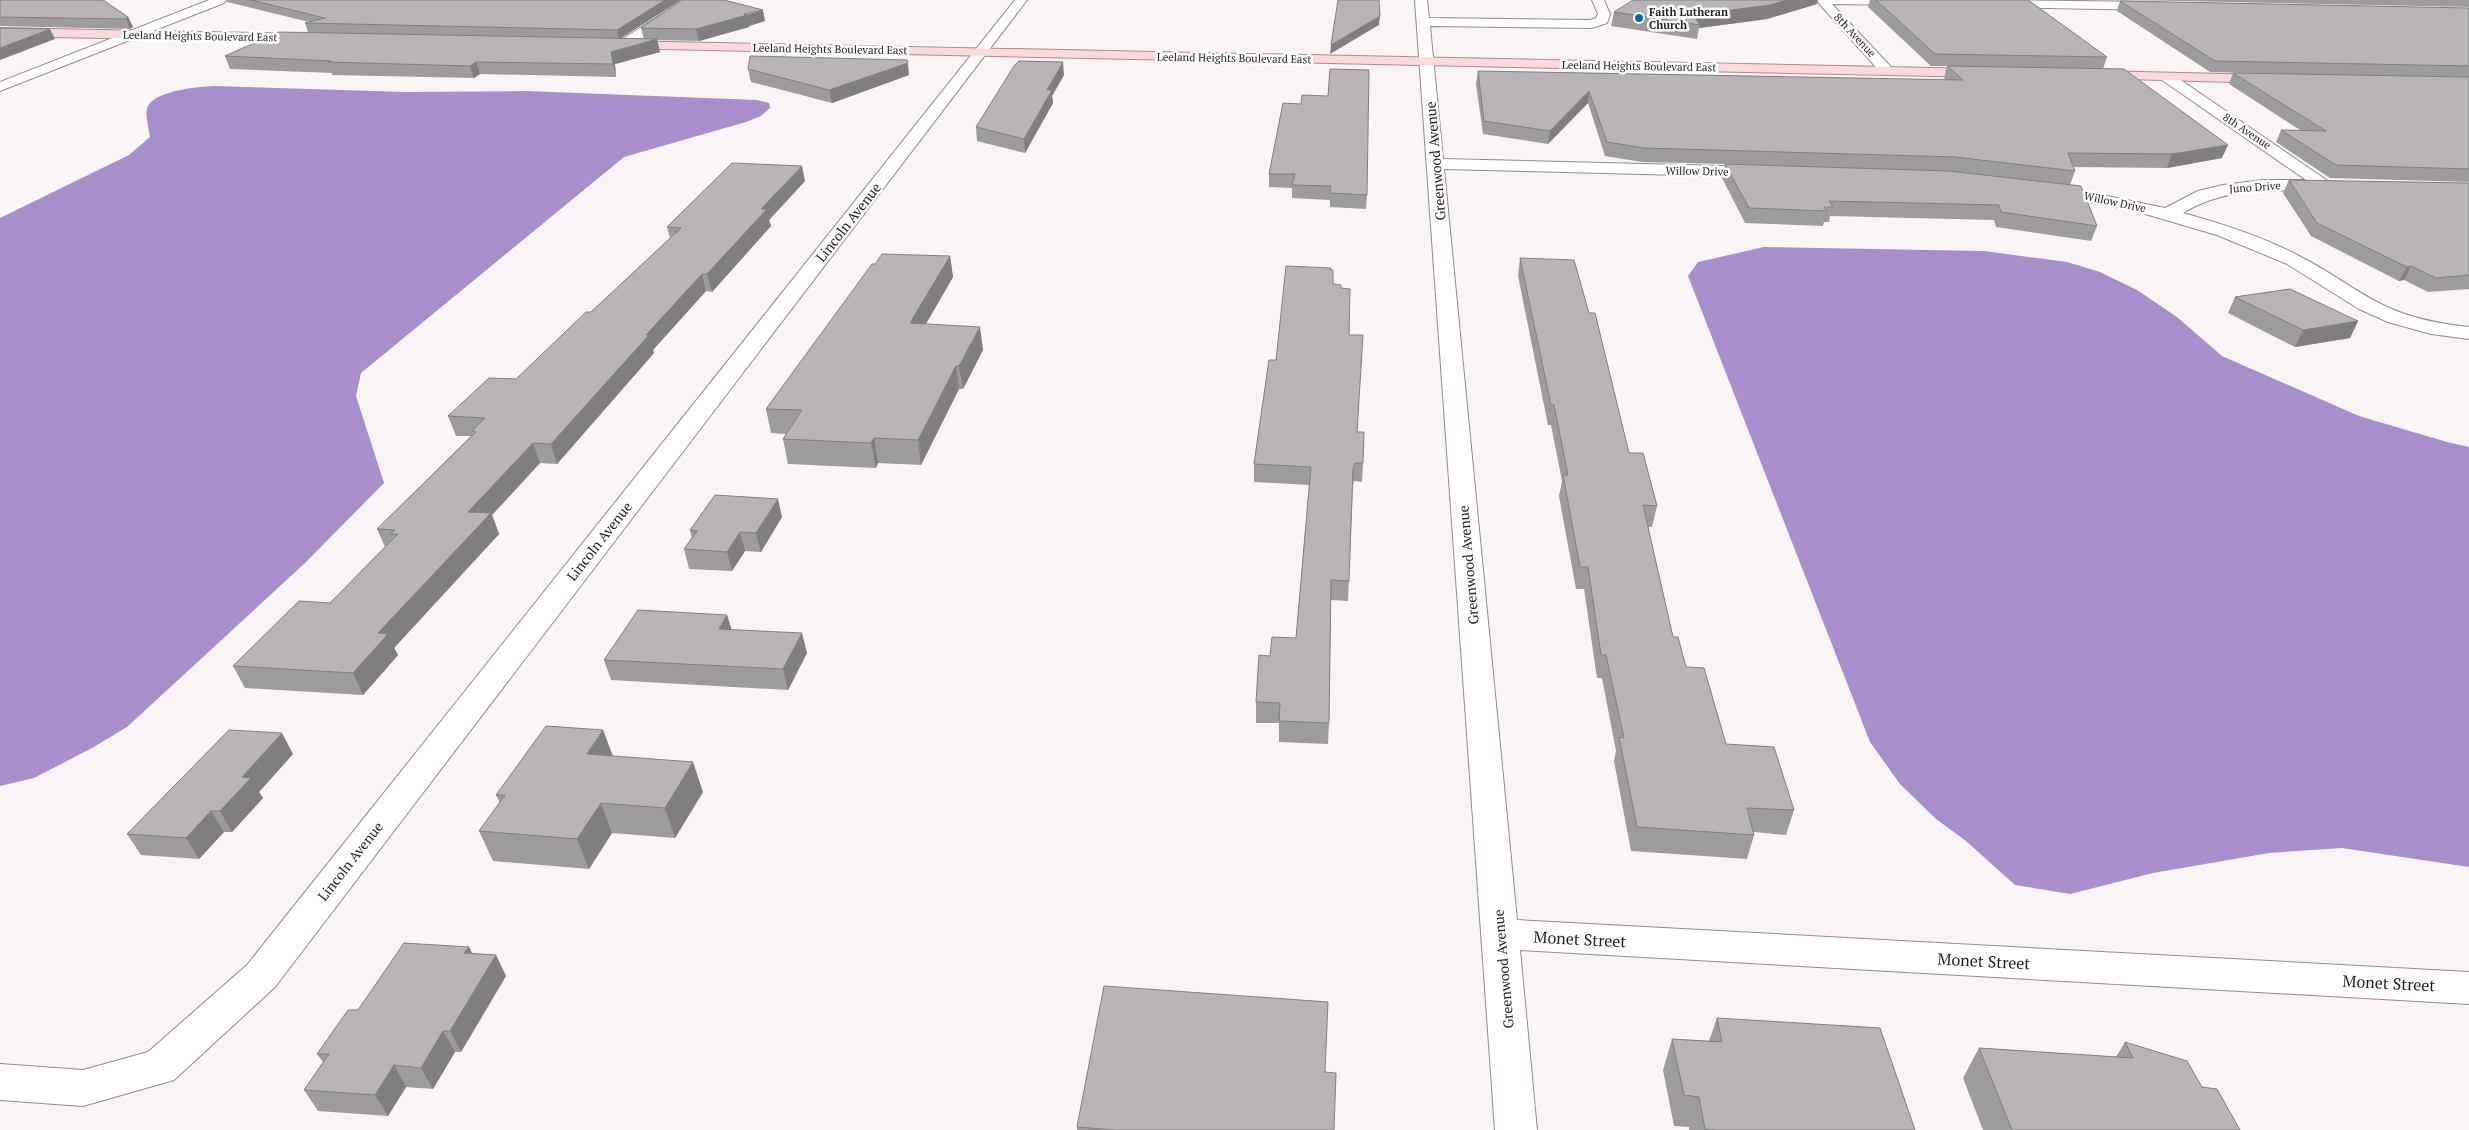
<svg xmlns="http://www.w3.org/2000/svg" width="2469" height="1130" viewBox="0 0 2469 1130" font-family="'PT Serif',serif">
<rect width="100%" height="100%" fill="#fbf4f7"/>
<!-- water -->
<path fill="#a88fcb" d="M214,86L406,92L526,91L757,100L769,103L770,108L761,116L746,122L624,157L361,373L356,396L384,483L305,563L127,727L92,748L34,778L0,786V218L129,155L150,137C149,129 144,113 148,106C157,90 198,87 214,86Z
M1764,247L1984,251L2067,262L2100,272L2137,290L2177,317L2222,356L2359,416L2447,442L2469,447V867L2342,848L2269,853L2153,873L2070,894L2015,885L1966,841L1936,819L1900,784L1870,742L1688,276L1698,262Z"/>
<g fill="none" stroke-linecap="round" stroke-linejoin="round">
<defs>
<path id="minor" d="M209,0H226L224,3L0,91V82Z
M684,0H698L628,48H618L616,45L618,42Z
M1015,0H1027L275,987L174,1080L83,1106L0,1100V1064L83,1070L148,1052L247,965Z
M1415,0H1427L1429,18L1590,20L1596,18L1598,14L1592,0H1604L1610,14L1607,23L1592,28L1430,26L1443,159L1762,167L1768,168L1770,172L1768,176L1762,177L1444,169L1517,920L2469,972V1004L1520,950L1537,1130H1495Z
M1816,0H1913L1911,4L1907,5L1832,4L1892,68L1894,71L1892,74H1882Z
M1992,0L2157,2L2163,6L2157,10L1995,7L1989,3Z
M2167,73L2172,74L2335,186L2332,190L2326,191C2277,190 2226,186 2183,213C2223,224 2264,237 2301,257C2331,272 2357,293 2387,307C2413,319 2441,324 2469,327V339L2431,334L2388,322L2359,309L2287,264L2217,235L2135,211L2043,193L2040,189L2043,185L2049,184L2165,208L2198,191L2223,185L2263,180H2306L2162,80L2160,77Z"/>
<path id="major" d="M0,28L303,34L310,38L303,42L0,36Z
M621,41L1983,69L1990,73L1983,77L616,48L614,45Z
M2096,71L2268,75L2275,79L2268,83L2091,78L2089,75L2091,72Z"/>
</defs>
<!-- minor casing -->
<use href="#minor" stroke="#908a8d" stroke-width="2"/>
<!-- major casing -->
<use href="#major" stroke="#ab888e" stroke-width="2"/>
<!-- minor -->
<use href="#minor" fill="#fff" fill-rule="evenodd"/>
<!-- major -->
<use href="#major" fill="#fadadf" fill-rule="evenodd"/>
</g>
<!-- wall -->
<path fill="#9e9b9e" d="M0,0L128,17L133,27L130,29L0,26Z
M226,0H681L620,39H644L641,28L765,21L749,26V27L699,41L657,40L660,52L615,64L616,77L480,74L474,78L332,75V73L230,69L225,56L308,32L305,23L309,22L227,2Z
M1870,0H2028L2107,57L2103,69L2222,158L2167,168L2073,167L2075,171L2070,185L2097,226L2091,241L1996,227L1994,220L1830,216L1829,222H1824L1823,226L1745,223L1722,178L1725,164L1642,162L1605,156L1588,103L1548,144L1483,134L1476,84L1478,71L1946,80L1944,78L1947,66H1931L1868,7Z
M2129,0H2469V7Z
M2120,1L2469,8V182L2330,178L2276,142L2281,130H2300L2229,84L2233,73L2331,75L2210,72L2117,11Z
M1817,4L1767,19L1699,28L1697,39L1611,26L1614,12Z
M748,69L909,75L832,103L751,82Z
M1064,75L1052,96L1053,103L1025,153L977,141L976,127Z
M1283,103L1367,195L1366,209L1330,207V200L1292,198V188L1269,187V174Z
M2289,180L2469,183V289L2428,292L2404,280L2399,281L2311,236L2283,193Z
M805,181L769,220L771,226L712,292L706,291L653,350L654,353L557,464L540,463L492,515L499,534L394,648L398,655L363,695L245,688L233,666L330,603L385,547L377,529L471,436H456L448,416L516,379L591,312L670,238L667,227Z
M950,256L953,277L926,324L983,350L963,389H959L921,465L878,463L876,468L788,464L783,439L786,434L771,433L766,409L875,264Z
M1520,258L1589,313L1629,453L1657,506L1652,527H1648L1673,637L1686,667L1726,744L1794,810L1786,835L1754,832V835L1747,859L1631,851L1614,761L1616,751L1602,678H1597L1584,589H1576L1559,496L1562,481L1551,425H1548L1518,276Z
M1330,270L1333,284L1341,288L1349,335L1357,432L1363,463L1362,482L1354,481L1353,485L1348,601L1331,600L1329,723L1328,744L1279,742V723H1256V702L1270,656L1296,638L1309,485L1254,482V464L1276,360Z
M2235,297L2358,321L2350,338L2295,347L2228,313Z
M782,517L761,552L745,551L732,571L689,569L684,549L692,538L690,530Z
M727,615L731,629L807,653L788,690L611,680L604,660Z
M603,730L613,756L703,792L675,838L612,833L589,869L493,861L479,831L500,803L496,795Z
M293,754L259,792L263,798L232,832H224L199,859L141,855L127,834Z
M469,947L472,953L506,976L461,1052H455L433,1089L406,1087L388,1116L318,1111L304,1090L323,1062L317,1054L358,1010Z
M1717,1018L1915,1130H1689V1127L1674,1126L1663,1070L1672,1039L1709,1041Z
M2125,1042L2202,1087L2240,1130H1983L1963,1078L1979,1048L2116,1057Z
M1325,1072L1334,1130H1077V1127Z"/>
<!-- shaded-wall -->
<path fill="#817e81" d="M665,0H681L619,39L617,30Z
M1787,0H1818L1817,4L1767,19L1699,28L1700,25L1693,15Z
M763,10L765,21L749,26V27L699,41L696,29Z
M1380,16L1379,25L1330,54L1331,45Z
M128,17L133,27L130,29L126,19Z
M50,29L55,39L0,60V48Z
M657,39L660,52L615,64L616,77L613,64L611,52Z
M476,62L480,74L474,78L470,66Z
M1063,62L1064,75L1052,96L1053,103L1025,153L1024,139L1047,90Z
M908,63L909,75L832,103L829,90Z
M1589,91L1588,103L1548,144L1550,131Z
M2228,145L2222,158L2167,168L2172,154Z
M802,166L805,181L769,220L771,226L712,292L707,274L761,209Z
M950,256L953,277L913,346L910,323Z
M2411,266L2404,280L2399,281L2407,267Z
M702,274L706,291L653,350L654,353L557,464L551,444L646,335Z
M2358,321L2350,338L2295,347L2303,330Z
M980,327L983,350L963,389L959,366Z
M956,366L959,389L921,465L918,440Z
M874,438L878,463L876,468L871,443Z
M533,443L540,463L492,515L499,534L394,648L398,655L363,695L353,673L378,633L468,512Z
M778,499L782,517L761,552L756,533Z
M740,532L745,551L732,571L727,552Z
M727,615L733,634L719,629Z
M802,633L807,653L788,690L783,669Z
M603,730L614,760L587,754Z
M282,733L293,754L259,792L263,798L232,832L220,811L242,777Z
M693,762L703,792L675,838L665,808Z
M601,803L612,833L589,869L577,839Z
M211,811L224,832L199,859L186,838Z
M469,947L479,968L464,953Z
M496,955L506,976L461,1052L450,1031Z
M443,1031L455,1052L433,1089L421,1068Z
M394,1065L406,1087L388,1116L375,1095Z"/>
<!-- building -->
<path fill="#b8b4b8" stroke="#817e81" d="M0,0H103L128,17L126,19L0,17Z
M251,0H665L617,30L305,23L325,18Z
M682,0H724L763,10L744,14L747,15L696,29L641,28Z
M1338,0H1379L1380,16L1331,45Z
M1633,0H1787L1770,5L1693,15L1700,25L1614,12Z
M1876,0H2028L2107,57L1935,54Z
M2120,1L2469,8V66L2215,61Z
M0,28L50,29L0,48Z
M279,32L657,39L611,52L613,64L476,62L470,66L328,62L331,61L225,56Z
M750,56L907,60L908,63L829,90L748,69Z
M1019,61L1063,62L1047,90H1052L1024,139L976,127L1014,66Z
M1947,66L2124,69L2228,145L2172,154L2068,153L2075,171L1955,157L1644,148L1607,142L1589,91L1550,131L1484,121L1478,71L1963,80Z
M1330,69L1369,70L1367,195L1330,193L1331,186L1292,185L1295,174H1269L1283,103L1301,104L1302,95L1328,96Z
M2233,73L2469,77V169L2336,165L2281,130L2326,131Z
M732,163L802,166L761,209H767L707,274H702L646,335H649L551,444L533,443L468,512L491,513L378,633L388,634L353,673L233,666L299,601L330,603L398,534H390L395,530L377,529L476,432L472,431L485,418L448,416L489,378L516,379L586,312H591L681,228L667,227Z
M1725,164L1949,171L2081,186L2097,226L2001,212L1999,205L1829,201L1833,207H1824L1827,211L1749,208Z
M2289,180L2469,183V275L2436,278L2411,266L2407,267L2317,223Z
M882,254L950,256L910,323L980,327L959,366H956L918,440L874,438L871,443L783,439L802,410L766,409L872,264H875Z
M1520,258L1574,260L1589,313H1595L1629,453H1643L1657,506L1643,505L1673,637H1678L1686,667L1704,668L1726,744L1774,747L1794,810L1747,808L1754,835L1637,827L1619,737L1624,738L1606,655H1601L1588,567H1580L1563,475H1568L1554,405H1551Z
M1286,266L1331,268L1330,270H1333V284L1341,285V288L1350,289L1349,335H1363L1357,432H1364L1363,463H1355L1353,468L1349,581L1331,580L1329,723L1279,721L1280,703L1256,702L1259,655L1270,656L1272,637L1296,638L1311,467L1254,464L1269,360H1276Z
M2290,289L2358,321L2303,330L2235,297Z
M715,495L778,499L756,533L740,532L727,552L684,549L697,531L690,530Z
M638,610L727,615L719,629L802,633L783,669L604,660Z
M546,726L603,730L587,754L693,762L665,808L601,803L577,839L479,831L505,795H496Z
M229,730L282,733L242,777L251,778L220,811H211L186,838L127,834Z
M404,943L469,947L464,953L496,955L450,1031H443L421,1068L394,1065L375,1095L304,1090L329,1054H317L348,1010H358Z
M1104,986L1328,1002L1325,1072L1336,1073L1334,1130H1114L1077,1127Z
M1717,1018L1880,1028L1915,1130H1717L1705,1129L1699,1097L1684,1095L1672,1039L1722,1042Z
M2125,1042L2187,1061L2202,1087L2217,1089L2240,1130H2012L1979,1048L2133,1058Z"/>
<!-- markers -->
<circle fill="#0c6998" stroke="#fff" stroke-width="2" cx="1639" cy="18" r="5"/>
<g text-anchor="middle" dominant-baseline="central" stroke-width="5" stroke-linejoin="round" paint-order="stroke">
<!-- far-poi labels -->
<g font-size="11" font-weight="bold" fill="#1f1d1e" stroke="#fff" text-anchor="start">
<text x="1649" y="12">Faith Lutheran<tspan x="1649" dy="13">Church</tspan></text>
</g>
<!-- far-street labels -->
<g font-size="11" fill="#1f1d1e" stroke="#fff">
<text transform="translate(1855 35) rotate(47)">8th Avenue</text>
<text transform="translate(200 36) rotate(1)">Leeland Heights Boulevard East</text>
<text transform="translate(830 49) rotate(1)">Leeland Heights Boulevard East</text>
<text transform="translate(1234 58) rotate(1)">Leeland Heights Boulevard East</text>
<text transform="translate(1639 66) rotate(1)">Leeland Heights Boulevard East</text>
<text transform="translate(2247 131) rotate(34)">8th Avenue</text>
<text transform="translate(1697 171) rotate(1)">Willow Drive</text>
<text transform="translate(2255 187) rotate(-4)">Juno Drive</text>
<text transform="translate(2115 202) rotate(12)">Willow Drive</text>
</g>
<!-- street labels -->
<g font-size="14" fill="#1f1d1e" stroke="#fff">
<text transform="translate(1435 161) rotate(-95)">Greenwood Avenue</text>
<text transform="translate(848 222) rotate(-52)">Lincoln Avenue</text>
<text transform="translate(599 541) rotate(-52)">Lincoln Avenue</text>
<text transform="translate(1468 565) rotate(-95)">Greenwood Avenue</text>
<text transform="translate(350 861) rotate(-52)">Lincoln Avenue</text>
<text transform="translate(1503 969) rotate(-95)">Greenwood Avenue</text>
</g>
<!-- near-street labels -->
<g font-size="16" fill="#1f1d1e" stroke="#fff">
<text transform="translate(1580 939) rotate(3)">Monet Street</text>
<text transform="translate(1984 961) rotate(3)">Monet Street</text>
<text transform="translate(2389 983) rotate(3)">Monet Street</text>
</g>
</g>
</svg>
